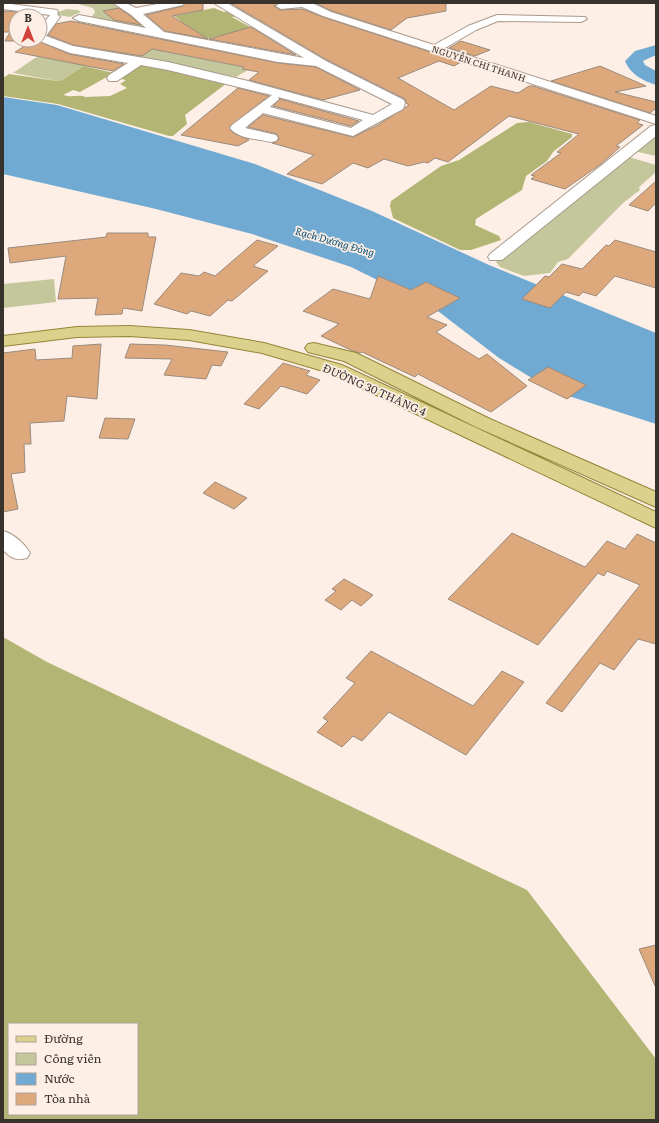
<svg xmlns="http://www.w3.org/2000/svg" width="659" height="1123" viewBox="0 0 659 1123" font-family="Literata,serif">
<rect width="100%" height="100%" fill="#fdefe5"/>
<!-- green -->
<path fill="#c4c79b" d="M111,3L127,10L143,27L91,18L95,12L93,8L78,4Z
M67,9L78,10L81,12L70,17L58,15V12Z
M166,38L182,41L166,52L243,67L241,69L248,70L236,77L96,50L150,48Z
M39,57L84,65V66L62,80L57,81L13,73L35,58Z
M656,130V156L634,151Z
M629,157L656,165V172L639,187L640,190L623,203L568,259L558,262L550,273L524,276L500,267L496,262L582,191Z
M54,279L56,302L3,308V284Z"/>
<!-- forest -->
<path fill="#b2b574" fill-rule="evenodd" d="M214,8L224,12L229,11L237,16L232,17L252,28L202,40L171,34L187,30L180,20L174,16Z
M142,63L227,83L185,115L187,124L173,136H169L58,104L3,96V78L9,74L57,81L62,80L84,66L114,73L80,92L73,90L63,95C73,98 79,94 85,97L110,96L127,88L120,84L126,80L116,78Z
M529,122L572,134V137L553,152L547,161L526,176L522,190L476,219L475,225L499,236L501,240L471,250H460L393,218L390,206L391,201L441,166L459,160L517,123Z
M3,637L47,662L527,890L656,1059V1120H3ZM9,1024H137V1114H9Z"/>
<!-- water -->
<path fill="#70aad3" d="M3,97L57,105L255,164L372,211L489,265L656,333V424L553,391L499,358L434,308L351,267L252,234L156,209L3,174Z"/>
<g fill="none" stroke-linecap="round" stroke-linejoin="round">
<!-- river -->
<path fill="#70aad3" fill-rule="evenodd" d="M656,45V55L643,61L645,65L656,71V85C643,81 630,74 625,61L635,51Z"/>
</g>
<!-- building -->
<path fill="#dda97c" stroke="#9a8b7e" d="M185,3H203V10L172,16L208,39L165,31L146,15L183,6Z
M230,3H278L274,6L280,10L302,9L323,17L461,62L454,66L439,61L398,78L454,110L491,86L518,93L529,86H533L640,120L637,123L643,125L616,146L620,147L601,164L565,189L531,179L535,176L531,175L561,153L557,152L579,134L509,116L448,162L435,158L428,163L424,162L408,166L384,159L368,168L353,163L322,184L287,174L314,155L272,143L276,142L279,139L277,134L248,127L263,115L353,137L378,125L409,105L406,103L405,99L327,60Z
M316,3H446V11L407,18L391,30L332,11Z
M119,8L129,15L141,25L114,20L103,11Z
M3,11L17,12L14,17H16V40H36L69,54L124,64L113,71L15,52L33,41H5L10,32H3Z
M71,21L278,63L316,67L360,90L323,100L249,80L259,72L242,69L244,67L152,49L142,56L73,45L48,35L56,24Z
M251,27L296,55L209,39Z
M461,41L490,50L475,56L449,48Z
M600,66L646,86L615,92L656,102V108L650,113L551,81Z
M238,88L269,96L229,127L233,133L249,140L238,146L181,135Z
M280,99L334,114L359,121L351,126L273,106Z
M656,181V203L648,211L629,205Z
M107,233H148V237H156L142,311L123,308L122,314L95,315L98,298L58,299L66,256L10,263L8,248L106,237Z
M257,240L278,246L253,266L268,271L232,301L228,300L210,316L191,311L187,314L154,304L181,273L199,276L204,272L215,276Z
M615,240L656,252V288L615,276L596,296L583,292L579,296L566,292L550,308L522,299L545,276L549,277L562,264L582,269L606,245L609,246Z
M378,276L411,290L426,282L460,298L427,317L447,325L436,332L479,359L487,354L527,386L491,412L418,374L415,377L362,352L360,353L353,351L321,336L339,324L303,311L333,289L370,299Z
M101,344L97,399L67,396L64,421L30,423L31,444H24L25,472L11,474L18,509L3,512V353L35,349L36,360L72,358L73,346Z
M130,344L165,345L228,352L221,366L212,365L206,379L164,375L172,359L125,358Z
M283,363L310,371L306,375L320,380L307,394L281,386L259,409L244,404Z
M548,367L586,385L567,399L528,380Z
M105,418L135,419L128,439L99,438Z
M215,482L247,498L234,509L203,493Z
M512,533L585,567L607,541L625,549L637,534L656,543V644L638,639L614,670L600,663L562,712L546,703L640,585L607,571L604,576L598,573L538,645L448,599Z
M344,579L373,595L361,606L352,600L341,610L325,600L336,591L332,589Z
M371,651L473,706L502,671L524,682L466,755L389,712L362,741L353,736L342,747L317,732L328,721L323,718L355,683L346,678Z
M656,945V988L639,949Z"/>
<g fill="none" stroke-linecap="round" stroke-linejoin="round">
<defs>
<path id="minor" d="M3,3L57,10L58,12L57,14L60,17L46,36L73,46L168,62L248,81L373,115L392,104L316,66L278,62L79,21L73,18L79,15L146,28L130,14L113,3H126L136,8L163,3H184L183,5L143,14L164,32L304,58L214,3H227L326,61L404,100L405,103L403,109L353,136L263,113L245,128L276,135L278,138L276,141L271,142C259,139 238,139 230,128L232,125L272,95L168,70L141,65L117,81H109L107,78L109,75L128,63L70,53L37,40H40V28L50,15L3,9ZM278,97L363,120L351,128L270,107L279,99Z
M312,3L331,12L434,45L468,26L497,15L585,17L587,19L581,22L498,21L476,30L445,48L656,116V124L323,16L302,7L281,9L276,6L280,3Z
M656,125V136L502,260H490L488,257L490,254L651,126Z
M3,531C14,534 24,543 30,553L27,558C16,561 11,558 3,550Z"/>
<path id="major" d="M129,326L189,330L264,343L342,365L656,512V528L330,373L262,353L189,340L129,336L77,337L3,346V336L77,327Z
M314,343L356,353L490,419L656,492V507L476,427L344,361L308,352L305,348L308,344Z"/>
</defs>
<!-- minor casing -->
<use href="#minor" stroke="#a9998c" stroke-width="2"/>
<!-- major casing -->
<use href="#major" stroke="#938639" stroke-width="2"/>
<!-- minor -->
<use href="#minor" fill="#fff" fill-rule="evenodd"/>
<!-- major -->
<use href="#major" fill="#dcd18c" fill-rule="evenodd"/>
</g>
<g text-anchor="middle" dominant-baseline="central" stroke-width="3.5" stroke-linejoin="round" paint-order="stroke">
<!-- far-street labels -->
<g font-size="9" fill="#38322d" stroke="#fdefe5">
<text transform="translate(479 63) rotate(18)">NGUYỄN CHÍ THANH</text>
</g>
<!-- far-water labels -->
<g font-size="10" font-style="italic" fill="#004c73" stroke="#fdefe5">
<text transform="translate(335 241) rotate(16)">Rạch Dương Đông</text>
</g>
<!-- street labels -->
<g font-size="11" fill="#38322d" stroke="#fdefe5">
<text transform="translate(375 389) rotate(24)">ĐƯỜNG 30 THÁNG 4</text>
</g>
</g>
<!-- border -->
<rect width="659" height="1123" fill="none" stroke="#38322d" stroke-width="8"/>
<!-- legend -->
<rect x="8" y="1023" width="130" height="92" fill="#fdefe5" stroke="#aea39b"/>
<rect x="16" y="1036" width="20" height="6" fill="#dcd18c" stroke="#aea39b"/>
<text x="44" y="1043" font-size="12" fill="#38322d">Đường</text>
<rect x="16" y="1053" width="20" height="12" fill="#c4c79b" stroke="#aea39b"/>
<text x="44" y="1063" font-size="12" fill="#38322d">Công viên</text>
<rect x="16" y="1073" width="20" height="12" fill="#70aad3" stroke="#aea39b"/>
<text x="44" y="1083" font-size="12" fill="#38322d">Nước</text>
<rect x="16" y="1093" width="20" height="12" fill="#dda97c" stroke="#aea39b"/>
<text x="44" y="1103" font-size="12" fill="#38322d">Tòa nhà</text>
<!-- north arrow -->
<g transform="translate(28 28)"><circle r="19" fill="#fdefe5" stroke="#aea39b"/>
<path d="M0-3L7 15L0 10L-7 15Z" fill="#d0423a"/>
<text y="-6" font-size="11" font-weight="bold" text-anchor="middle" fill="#38322d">B</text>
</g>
</svg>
